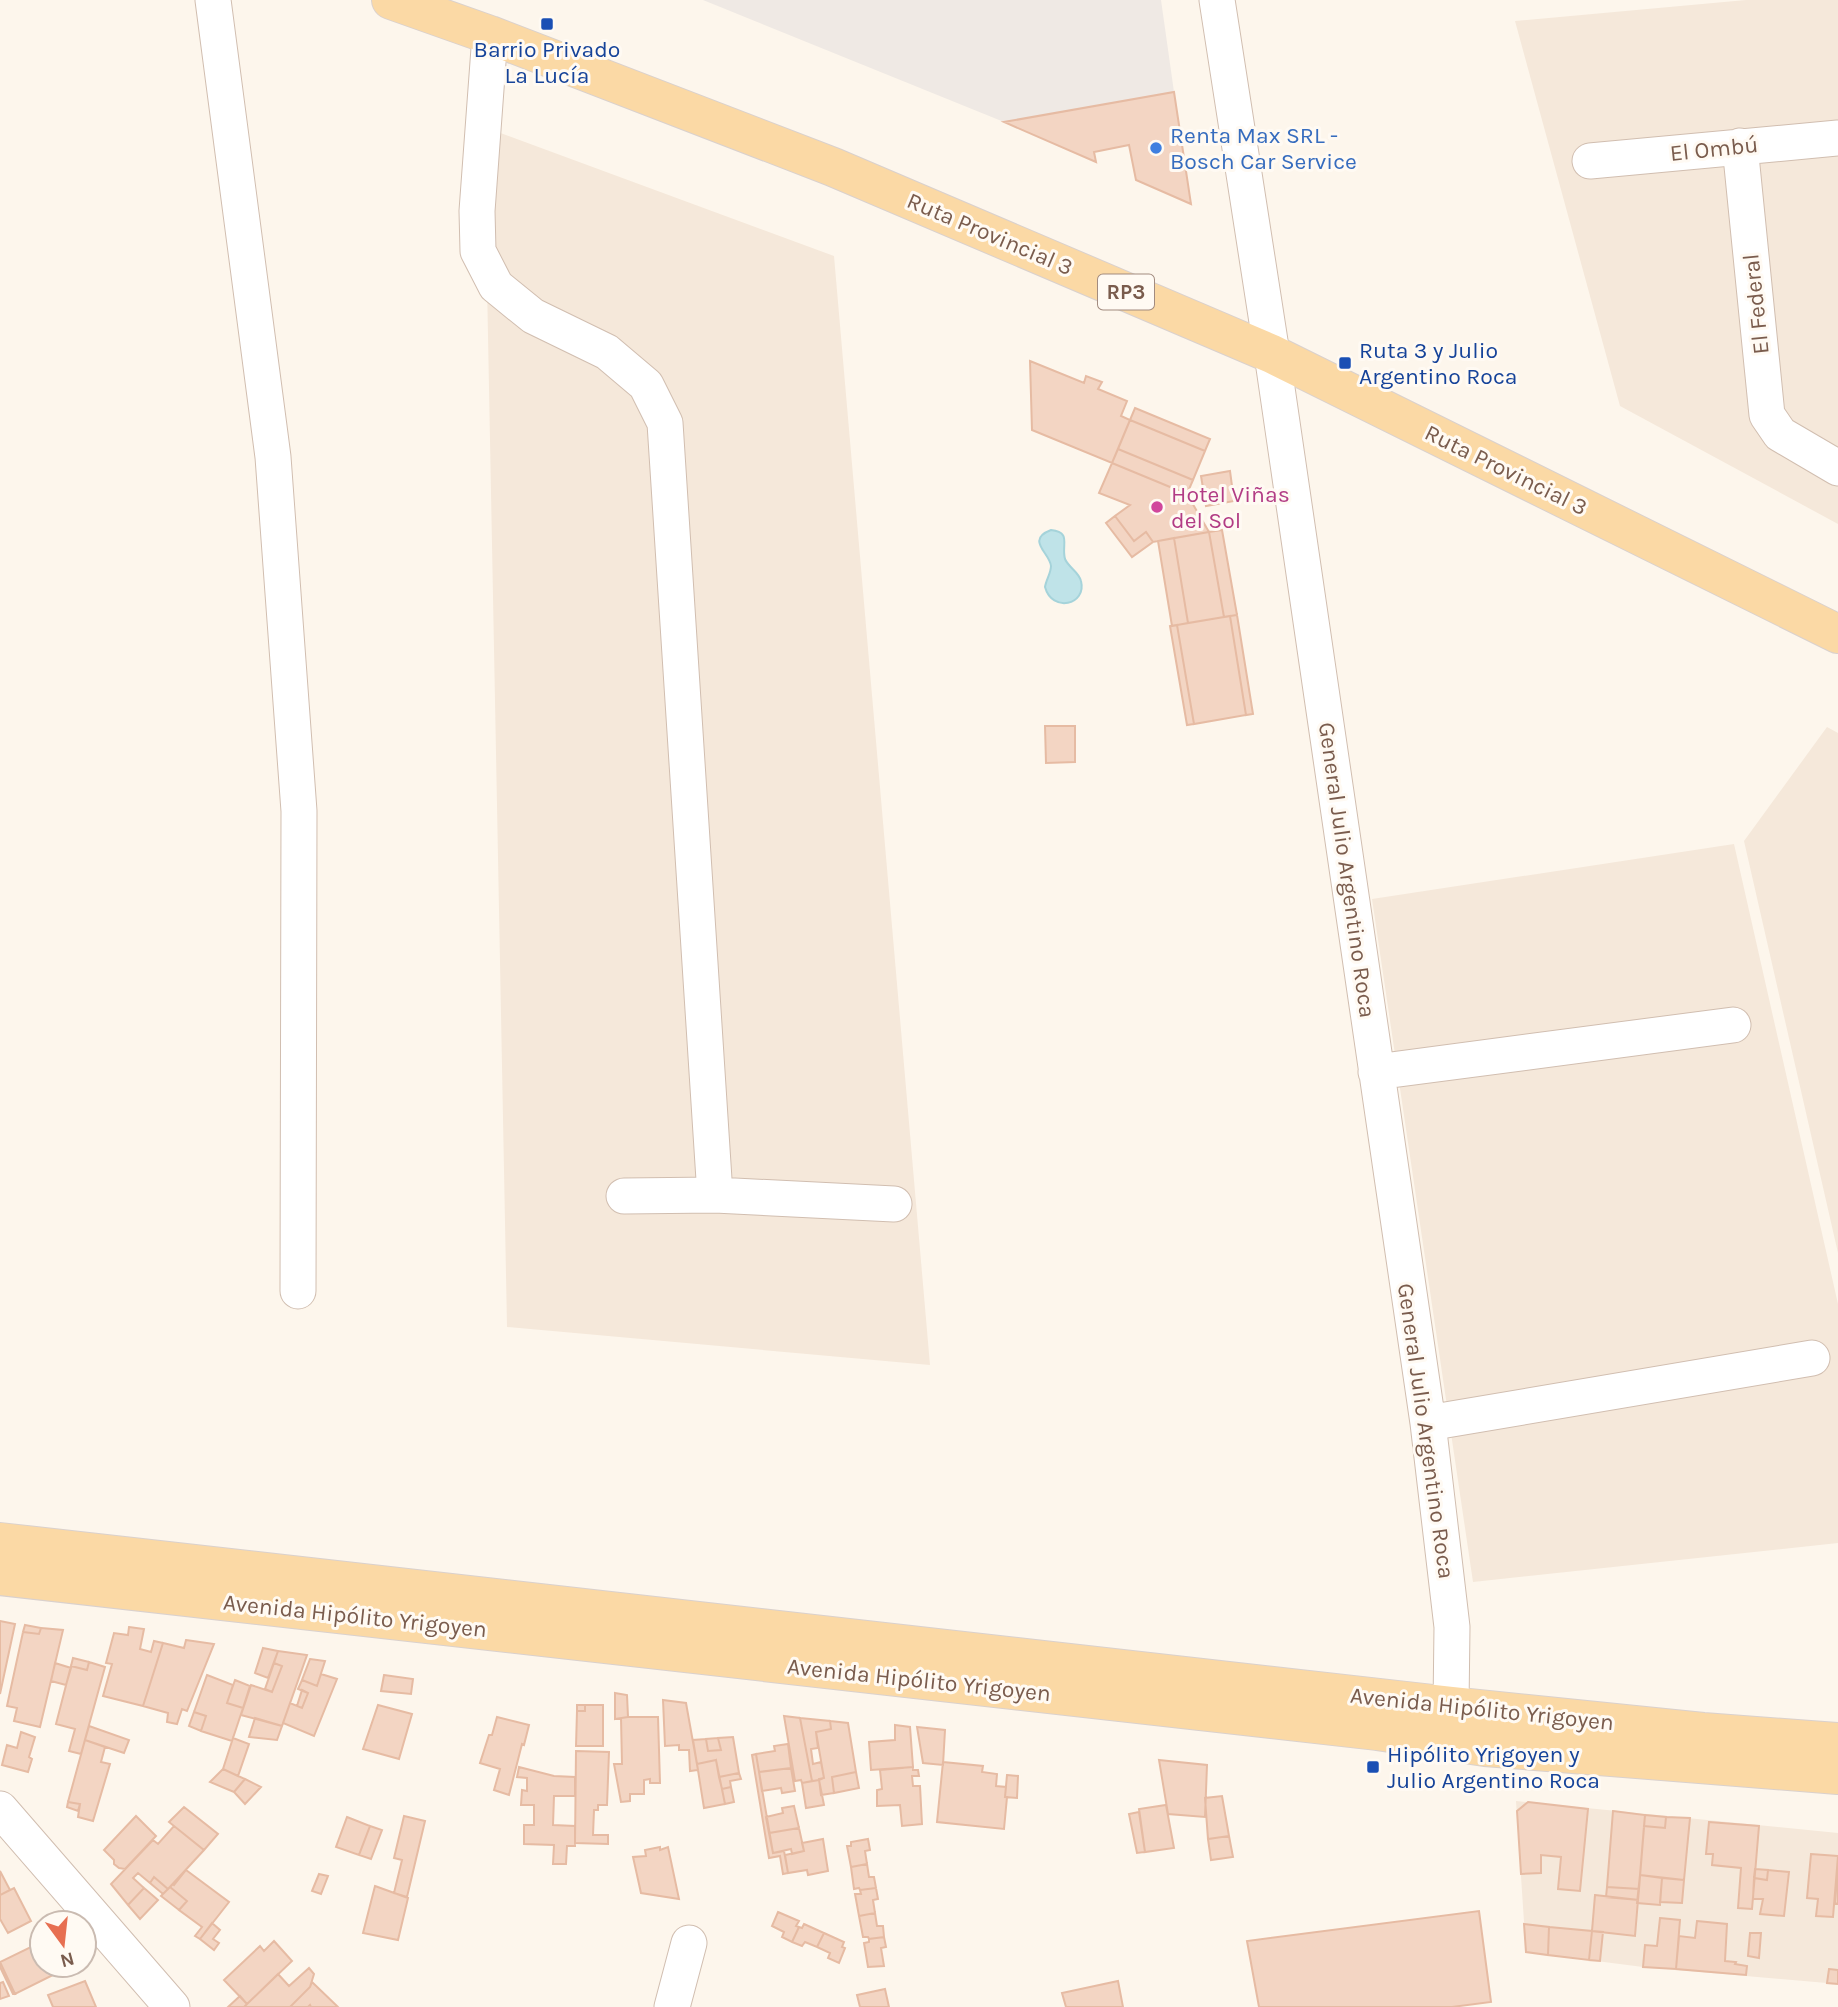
<svg xmlns="http://www.w3.org/2000/svg" width="1838" height="2007" viewBox="0 0 1838 2007" font-family="Karla,sans-serif">
<rect width="100%" height="100%" fill="#fdf6ec"/>
<!-- residential -->
<path fill="#f5e8da" d="M1746,0H1838V524L1620,406L1515,21Z
M484,127L834,256L930,1365L507,1327Z
M1827,727L1838,733V1253L1744,841Z
M1734,844L1838,1304V1543L1473,1582L1372,899Z
M1516,1801L1838,1833V1984L1643,1967L1526,1952Z"/>
<!-- industrial -->
<path fill="#efe9e4" d="M703,0H1161L1174,92L1004,122Z"/>
<!-- water -->
<path fill="#bfe3e8" stroke="#a5d3da" stroke-width="2" d="M1051,530C1072,532 1061,545 1065,559C1069,568 1079,572 1081,581C1087,605 1052,613 1045,587C1046,580 1051,573 1051,566C1050,553 1025,540 1051,530Z"/>
<!-- building -->
<path fill="#f3d5c3" stroke="#e6bba3" stroke-width="2" d="M1174,92L1191,204L1136,180L1129,145L1094,152L1096,162L1004,122Z
M1030,361L1084,383L1086,376L1102,382L1098,389L1127,401L1121,416L1130,420L1112,463L1032,430Z
M1135,408L1210,439L1205,451L1130,420Z
M1130,420L1205,451L1193,480L1118,449Z
M1118,449L1193,480L1187,494L1112,463Z
M1112,463L1187,494L1209,532L1153,542L1146,532L1134,541L1115,516L1130,505L1099,493Z
M1230,471L1234,501L1206,506L1201,476Z
M1115,516L1134,541L1146,532L1153,542L1132,557L1106,523Z
M1222,530L1237,615L1224,617L1209,532Z
M1209,532L1224,617L1188,623L1174,538Z
M1174,538L1188,623L1172,626L1158,541Z
M1237,615L1253,714L1246,715L1230,616Z
M1230,616L1246,715L1194,724L1177,625Z
M1177,625L1194,724L1187,725L1170,626Z
M1045,726H1075V762L1046,763Z
M0,1621L15,1624L0,1694Z
M25,1625L41,1628L39,1634L23,1632Z
M129,1627L144,1629L140,1649L151,1652L154,1641L163,1643L143,1706L103,1696L112,1664L106,1663L114,1633L128,1635Z
M41,1628L63,1630L40,1727L14,1721L17,1708L7,1706L23,1632L39,1634Z
M186,1640L214,1644L187,1711L182,1709L177,1724L167,1722L168,1713L143,1706L163,1643L184,1648Z
M263,1648L278,1651L268,1678L255,1673Z
M278,1651L307,1655L282,1726L241,1715L251,1685L272,1692L282,1666L274,1663Z
M73,1658L89,1662L87,1670L71,1666Z
M310,1659L325,1661L317,1686L302,1680Z
M89,1662L105,1667L81,1754L69,1751L75,1729L56,1724L71,1666L87,1670Z
M55,1663L71,1668L66,1685L51,1681Z
M274,1663L282,1666L272,1692L265,1689Z
M321,1674L337,1679L314,1736L283,1723L290,1703L302,1708L308,1693L298,1689L302,1680L317,1686Z
M207,1675L233,1685L227,1703L243,1708L232,1741L201,1731L206,1716L194,1712Z
M384,1675L413,1679L411,1694L381,1691Z
M235,1680L250,1686L243,1708L227,1703Z
M302,1690L308,1693L302,1708L297,1706Z
M615,1693L627,1695L628,1717L615,1719Z
M663,1700L686,1703L698,1770L690,1771L689,1750H679V1745L665,1746Z
M378,1705L412,1714L399,1759L363,1749Z
M577,1705H585V1711H577Z
M585,1705H603V1746H576L577,1711H585Z
M194,1712L206,1716L201,1731L189,1726Z
M784,1716L800,1718L812,1781L802,1783L801,1780L795,1781Z
M497,1717L529,1725L524,1745L522,1744L509,1795L494,1790L500,1769L480,1763L489,1735H492Z
M628,1717H658L660,1783H650V1779L644,1780V1794H630V1801L621,1802L614,1764H622L621,1718Z
M255,1718L282,1726L277,1740L249,1737Z
M800,1718L830,1721L831,1729L816,1732L818,1748L811,1749L813,1764L821,1762L824,1778L819,1780L812,1781Z
M830,1721L848,1723L856,1772L832,1777L834,1793L821,1795L819,1779L824,1778L816,1732L831,1729Z
M895,1725L910,1727L913,1767L871,1770L869,1742L895,1740Z
M89,1726L129,1740L124,1753L85,1740Z
M917,1727L945,1730L943,1765L923,1763Z
M21,1732L35,1737L29,1757L32,1759L28,1772L2,1765L7,1745L17,1748Z
M733,1737L739,1773L719,1777L716,1760L697,1764L693,1740L706,1739L708,1751L721,1750L718,1738Z
M233,1738L249,1744L238,1776L223,1769Z
M718,1738L721,1750L708,1751L706,1739Z
M85,1740L105,1747L101,1762L110,1764L93,1821L78,1817L80,1804L68,1802Z
M788,1744L791,1768L759,1772L756,1754L775,1751L774,1746Z
M576,1751L609,1752L607,1805H598V1810H594L593,1835H608V1844L575,1843Z
M756,1754L773,1853L784,1851L788,1873L783,1874L780,1856L769,1858L752,1755Z
M716,1760L725,1804L704,1808L697,1764Z
M1159,1760L1207,1765L1205,1817L1168,1814Z
M943,1762L983,1766L982,1772L997,1774L996,1786L1006,1787L1005,1797H1007L1004,1829L937,1822Z
M519,1767L554,1776L575,1777V1796H554L553,1825L575,1826V1846H567L566,1864H553L554,1845L524,1844V1825H534V1805H521L522,1790L527,1791V1778L517,1777Z
M913,1767V1770H918L919,1776H912L913,1786H920L922,1824L902,1826L900,1805L877,1806V1790L882,1789L880,1770Z
M791,1768L795,1791L782,1793L781,1788L762,1791L759,1772Z
M223,1769L245,1779L234,1792L210,1782Z
M856,1772L859,1788L834,1793L832,1777Z
M739,1773L741,1779L730,1781L731,1787L722,1789L719,1777Z
M1007,1775L1018,1776L1017,1798L1005,1797Z
M245,1779L261,1787L245,1804L234,1792Z
M819,1780L824,1805L806,1808L802,1783Z
M731,1787L734,1802L725,1804L722,1789Z
M1222,1796L1229,1836L1208,1839L1205,1798Z
M68,1802L80,1804L78,1811L67,1807Z
M1528,1802L1588,1809L1580,1891L1558,1889L1561,1857L1541,1855V1873L1521,1874L1517,1811Z
M1166,1805L1174,1848L1145,1852L1139,1809Z
M794,1806L799,1828L769,1833L766,1817L783,1813L782,1808Z
M184,1807L218,1834L204,1850L169,1822Z
M1613,1811L1645,1815L1639,1889L1607,1887Z
M1139,1812L1145,1852L1137,1853L1129,1814Z
M1645,1815L1666,1817L1665,1828L1644,1826Z
M136,1816L156,1836L125,1869L119,1868L114,1864V1860L104,1850Z
M404,1816L425,1821L407,1897L394,1893L402,1860L394,1858Z
M347,1817L370,1826L359,1855L336,1847Z
M1666,1817L1690,1818L1684,1880L1640,1875L1644,1826L1665,1828Z
M1709,1822L1759,1826L1752,1909L1738,1908L1741,1868L1712,1865L1713,1854H1706Z
M174,1826L204,1850L168,1889L154,1877L150,1883L138,1873L133,1878L144,1888L128,1905L111,1884L153,1840L158,1844Z
M370,1826L382,1830L371,1859L359,1855Z
M799,1828L804,1851L792,1854L791,1849L773,1853L769,1833Z
M1229,1836L1233,1857L1211,1860L1208,1839Z
M823,1839L828,1871L808,1875L807,1870L788,1873L785,1855L804,1851L802,1843Z
M868,1839L870,1850L865,1851L867,1864L851,1867L847,1846H851V1842Z
M660,1847V1850L668,1847L679,1899L641,1893L633,1857L646,1856L645,1850Z
M1811,1854L1838,1856L1833,1917L1816,1916L1818,1899L1807,1898Z
M867,1864L869,1877H874L876,1888L860,1890L859,1888L854,1889L851,1867Z
M1838,1866V1904L1835,1903Z
M1755,1869L1768,1870L1767,1880L1754,1878Z
M186,1870L229,1902L200,1939L195,1936L202,1927L179,1910L187,1901L170,1887L173,1884L174,1885Z
M1768,1870L1789,1872L1784,1916L1760,1914L1763,1899H1753L1754,1878L1767,1880Z
M0,1871L10,1890L0,1895Z
M319,1874L328,1876L321,1894L312,1891Z
M1640,1875L1662,1878L1660,1905L1637,1903Z
M154,1877L168,1889L163,1894L150,1883Z
M1662,1878L1684,1880L1682,1903L1660,1902Z
M375,1886L408,1898L398,1940L363,1933Z
M170,1887L187,1901L179,1910L161,1896Z
M1607,1887L1639,1889L1638,1900L1606,1897Z
M14,1888L31,1921L8,1933L0,1919V1895Z
M144,1888L158,1900L140,1919L128,1905Z
M876,1888L878,1899L873,1900L875,1913L859,1916L855,1894H861L860,1890Z
M1595,1895L1638,1900L1635,1936L1592,1931Z
M1479,1911L1491,2002L1452,2007H1259L1247,1941Z
M778,1912L799,1921L796,1926L799,1927L792,1942L782,1937L784,1932L772,1926Z
M875,1913L877,1926H883L884,1937L869,1939L868,1937H863L859,1916Z
M1660,1918L1680,1920L1676,1969L1643,1967L1645,1945L1657,1946Z
M1697,1921L1727,1924L1725,1961L1736,1962L1735,1964L1747,1966L1746,1975L1676,1969L1679,1936L1695,1938Z
M212,1923L220,1930L213,1939L219,1943L214,1950L200,1939Z
M804,1924L824,1933L817,1947L805,1942L802,1946L792,1942L799,1927L802,1928Z
M1524,1924L1549,1927L1548,1955L1526,1952Z
M1549,1927L1592,1931L1589,1960L1548,1955Z
M1592,1931L1603,1932L1600,1961L1589,1960Z
M824,1933L844,1942L842,1947L845,1948L839,1963L828,1958L830,1953L817,1947Z
M1750,1933H1761L1759,1958L1748,1956Z
M884,1937L886,1947L881,1948L884,1966L868,1967L864,1943L869,1942V1939Z
M274,1941L292,1961L247,2004L224,1980L260,1946L264,1951Z
M39,1943L42,1949V1965H56L59,1972L15,1994L0,1962Z
M0,1962L15,1994H13L0,1967Z
M309,1968L314,1974L310,1987L290,2007H244L278,1974L289,1986Z
M1829,1969L1838,1970V1984L1827,1983Z
M85,1981L96,2007H53L48,1995Z
M1118,1981L1123,2007H1066L1062,1993Z
M3,1982L9,1996L0,1999V1983Z
M312,1982L338,2007H311L310,2005L308,2007H290L310,1987Z
M885,1989L889,2007H860L857,1995Z
M240,1996L247,2004L244,2007H228Z"/>
<g fill="none" stroke-linecap="round" stroke-linejoin="round">
<defs>
<path id="minor" d="M213,0L273,457L299,811L298,1291
M1217,0L1272,354L1428,1423L1452,1627L1451,1706L1446,1732
M490,35L477,211L478,251L496,286L533,316L607,352L646,385L665,423L715,1195
M1740,146L1767,415L1780,434L1838,468
M1590,161L1838,138
M1376,1072L1733,1025
M624,1196L715,1195L894,1204
M1428,1423L1812,1358
M0,1809L172,2007
M672,2007L689,1943"/>
<path id="major" d="M391,0L490,35L833,167L1272,354L1838,634
M0,1542L1451,1706L1703,1732L1838,1742
M0,1576L1377,1731L1485,1747L1838,1775"/>
</defs>
<!-- minor casing -->
<use href="#minor" stroke="#d1beb0" stroke-width="37"/>
<!-- major casing -->
<use href="#major" stroke="#dad1cd" stroke-width="40"/>
<!-- minor -->
<use href="#minor" stroke="#fff" stroke-width="35"/>
<!-- major -->
<use href="#major" stroke="#fbd9a5" stroke-width="38"/>
</g>
<!-- markers -->
<g fill="#1a4fb4" stroke="#fffaf3" stroke-width="2.5">
<rect x="540" y="17" width="14" height="14" rx="3.5"/>
<rect x="1338" y="356" width="14" height="14" rx="3.5"/>
<rect x="1366" y="1760" width="14" height="14" rx="3.5"/>
</g>
<circle fill="#3f7fe0" stroke="#fffaf3" stroke-width="2.5" cx="1156" cy="148" r="7"/>
<circle fill="#d1479c" stroke="#fffaf3" stroke-width="2.5" cx="1157" cy="507" r="7"/>
<g text-anchor="middle" dominant-baseline="central" stroke-width="6" stroke-linejoin="round" paint-order="stroke">
<!-- shield labels -->
<rect fill="#fffaf3" stroke="#a28b7f" stroke-width="2" x="1098" y="274.5" width="56" height="35" rx="5"/>
<g font-size="21" font-weight="bold" fill="#7a5c4d">
<text x="1126" y="292">RP3</text>
</g>
<!-- transit labels -->
<g font-size="23" fill="#164399" stroke="#fffaf3" text-anchor="start">
<text x="547" y="49" text-anchor="middle">Barrio Privado<tspan x="547" dy="26">La Lucía</tspan></text>
<text x="1359" y="350">Ruta 3 y Julio<tspan x="1359" dy="26">Argentino Roca</tspan></text>
<text x="1387" y="1754">Hipólito Yrigoyen y<tspan x="1387" dy="26">Julio Argentino Roca</tspan></text>
</g>
<!-- shop labels -->
<g font-size="23" fill="#366cbe" stroke="#fffaf3" text-anchor="start">
<text x="1170" y="135">Renta Max SRL -<tspan x="1170" dy="26">Bosch Car Service</tspan></text>
</g>
<!-- street labels -->
<g font-size="23" fill="#7a5c4d" stroke="#fffaf3">
<text transform="translate(1714 149) rotate(-6)">El Ombú</text>
<text transform="translate(990 234) rotate(23)">Ruta Provincial 3</text>
<text transform="translate(1756 304) rotate(-96)">El Federal</text>
<text transform="translate(1506 470) rotate(26)">Ruta Provincial 3</text>
<text transform="translate(1347 870) rotate(82)">General Julio Argentino Roca</text>
<text transform="translate(1426 1431) rotate(82)">General Julio Argentino Roca</text>
<text transform="translate(355 1616) rotate(6)">Avenida Hipólito Yrigoyen</text>
<text transform="translate(919 1680) rotate(6)">Avenida Hipólito Yrigoyen</text>
<text transform="translate(1482 1709) rotate(6)">Avenida Hipólito Yrigoyen</text>
</g>
<!-- hotel labels -->
<g font-size="23" fill="#b23c85" stroke="#fffaf3" text-anchor="start">
<text x="1171" y="494">Hotel Viñas<tspan x="1171" dy="26">del Sol</tspan></text>
</g>
</g>
<!-- north arrow -->
<g transform="translate(63 1944) rotate(165)"><circle r="33" fill="#fffaf3" stroke="#cabbb1" stroke-width="2"/>
<path d="M0-5L12 26L0 18L-12 26Z" fill="#e76f51"/>
<text y="-10" font-size="19" font-weight="bold" text-anchor="middle" fill="#7a5c4d">N</text>
</g>
</svg>
